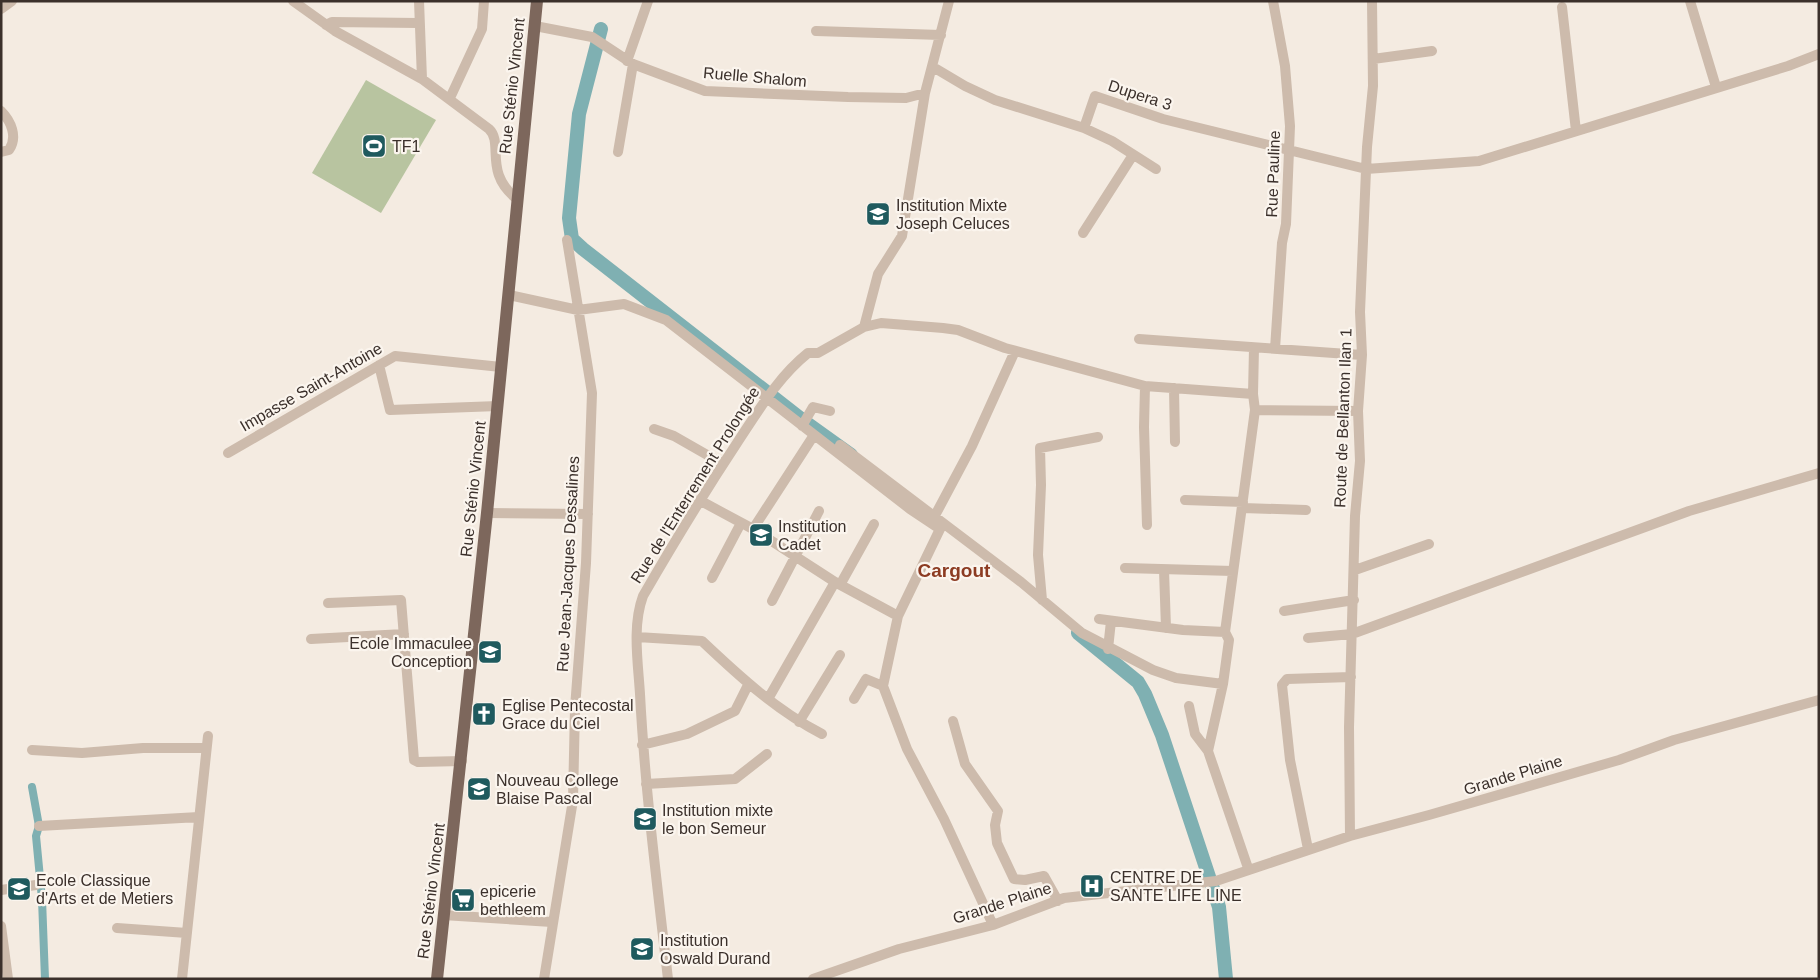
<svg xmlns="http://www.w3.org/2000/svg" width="1820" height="980" viewBox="0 0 1820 980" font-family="Arial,sans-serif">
<rect width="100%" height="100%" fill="#f4ebe1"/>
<!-- green -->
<path fill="#b8c4a0" d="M366,80L436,120L381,213L312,173Z"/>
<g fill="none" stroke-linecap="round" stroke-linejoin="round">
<!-- canal -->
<path stroke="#7fb0b2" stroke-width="8" d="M32,787L39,826L36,836L42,899L45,979"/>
<!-- river -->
<path stroke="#7fb0b2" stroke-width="14" d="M601,29L579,114L569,218L572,239L583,249L805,422L851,455
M1078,633L1138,682L1145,694L1162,735L1219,907L1226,979"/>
<!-- minor -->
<path stroke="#cdbbac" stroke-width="10" d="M293,1L335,31L422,79L489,129C504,143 483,173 517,199
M419,1L422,79
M1273,1L1285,66L1290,126L1286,224L1282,243L1275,349
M1690,1L1716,87
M1562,7L1576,131
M1,9L12,1
M326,25L332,22L418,23
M535,26L592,37L633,64L705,91L848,97L906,98L925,93
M816,31L941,35
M1373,59L1432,51
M627,61L648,1
M933,67L965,86L995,100L1084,128L1095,96L1163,119L1366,169L1479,161L1788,66L1819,54
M450,98L482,29L484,1
M1,111C11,121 18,137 9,150L1,152
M1084,128L1112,141L1156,169
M618,152L633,64
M1083,233L1133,155
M509,295L578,310L624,304L666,320L910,509L940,529L898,616L883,686L907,749L944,819L993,925
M864,327L878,274L902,236L925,93L949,1
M1139,339L1362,355
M379,365L390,410L498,406
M1145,386L1144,427L1147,525
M1174,388L1175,442
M1253,394L1254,348
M802,426L813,407L830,411
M654,429L674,436L723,464
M840,445L1021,582L1082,633L1153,670L1176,678L1223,684
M228,453L395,356L501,367
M699,500L753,529L835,582L898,616
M1185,500L1243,502
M1243,508L1306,510
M487,513L588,514
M931,523L972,446L1015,351
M753,529L814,435
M1125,568L1233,571
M1164,570L1166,628
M1355,570L1429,544
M712,578L741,523
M840,585L874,524
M1042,600L1038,555L1041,485L1040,448L1098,437
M772,601L819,511
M328,603L401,600L414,760L418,762L462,761
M1284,611L1354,600
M1099,619L1183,630L1225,632
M637,637L702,641C739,676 776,710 822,734
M1308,638L1352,634L1689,511L1819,473
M311,639L404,634
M1108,649L1111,621
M768,699L835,582
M854,699L866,679L883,686
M1189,706L1195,734L1208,751
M953,721L965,764L998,811L995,825L997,843L1014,879L1025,880L1044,876L1058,901
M799,722L840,655
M642,745L687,734L735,711L748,685
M32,750L82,753L143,748H206
M646,784L735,779L767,754
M39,826L199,817
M1350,836L1349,727L1355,516L1360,461L1358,411L1362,355L1360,312L1367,147L1373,86L1372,1
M1308,849L1290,760L1282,685L1287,679L1351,677
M1248,868L1208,751L1223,684L1229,640L1225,632L1255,410
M1,890L36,885
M443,915L552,922
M1,926L8,979
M117,928L187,933
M182,979L208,736
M544,979L573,800L575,708L586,563L592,393L567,240
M668,979C657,884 645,789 640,694C638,662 632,626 643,596C673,544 704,493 737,443C759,410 778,377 808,353H818L864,327L881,323L943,328L958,330L1005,348L1145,386L1253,394L1255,410L1358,411
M813,979L899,949L993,925L1064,898L1216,881L1350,836L1429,815L1619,760L1674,740L1819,700"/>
<!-- major -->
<path stroke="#7d675c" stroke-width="12" d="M437,979L487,513L537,1"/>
</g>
<!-- icons -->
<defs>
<symbol id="stadium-square" viewBox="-11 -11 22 22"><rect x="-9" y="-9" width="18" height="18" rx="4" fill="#1f5a5e" stroke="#fbf5ee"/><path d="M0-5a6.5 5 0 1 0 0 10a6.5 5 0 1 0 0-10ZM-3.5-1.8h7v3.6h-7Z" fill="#fff"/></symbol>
<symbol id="school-square" viewBox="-11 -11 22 22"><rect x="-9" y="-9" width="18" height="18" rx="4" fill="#1f5a5e" stroke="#fbf5ee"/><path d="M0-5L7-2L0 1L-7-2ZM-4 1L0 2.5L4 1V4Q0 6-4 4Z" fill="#fff"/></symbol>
<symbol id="church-square" viewBox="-11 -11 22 22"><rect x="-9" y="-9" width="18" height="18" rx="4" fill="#1f5a5e" stroke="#fbf5ee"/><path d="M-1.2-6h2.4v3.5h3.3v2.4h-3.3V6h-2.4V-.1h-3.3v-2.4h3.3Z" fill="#fff"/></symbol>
<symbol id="hospital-square" viewBox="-11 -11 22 22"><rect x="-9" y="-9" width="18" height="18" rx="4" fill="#1f5a5e" stroke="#fbf5ee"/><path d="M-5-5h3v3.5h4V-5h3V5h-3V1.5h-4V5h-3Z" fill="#fff"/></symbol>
<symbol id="supermarket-square" viewBox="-11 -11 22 22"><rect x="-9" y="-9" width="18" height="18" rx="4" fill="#1f5a5e" stroke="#fbf5ee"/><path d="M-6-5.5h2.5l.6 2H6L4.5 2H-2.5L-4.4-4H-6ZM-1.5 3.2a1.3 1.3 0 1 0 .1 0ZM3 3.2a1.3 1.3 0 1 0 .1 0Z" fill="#fff"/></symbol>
</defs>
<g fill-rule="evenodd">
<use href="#stadium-square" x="360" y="132" width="28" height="28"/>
<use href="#school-square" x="864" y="200" width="28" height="28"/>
<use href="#school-square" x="747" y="521" width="28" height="28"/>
<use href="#school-square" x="476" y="638" width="28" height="28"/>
<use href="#church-square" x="470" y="700" width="28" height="28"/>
<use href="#school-square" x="465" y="775" width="28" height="28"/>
<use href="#school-square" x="631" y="805" width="28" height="28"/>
<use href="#hospital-square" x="1078" y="872" width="28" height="28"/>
<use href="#school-square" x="5" y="875" width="28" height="28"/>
<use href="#supermarket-square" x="449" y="886" width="28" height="28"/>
<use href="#school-square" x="628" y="935" width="28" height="28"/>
</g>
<g text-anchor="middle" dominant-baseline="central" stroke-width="4.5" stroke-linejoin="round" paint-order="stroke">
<!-- street labels -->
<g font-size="16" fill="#3b302b" stroke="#fbf5ee">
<text transform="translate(755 77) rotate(5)">Ruelle Shalom</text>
<text transform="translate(512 86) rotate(-84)">Rue Sténio Vincent</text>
<text transform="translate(1140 95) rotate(18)">Dupera 3</text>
<text transform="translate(1273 174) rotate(-88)">Rue Pauline</text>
<text transform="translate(311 387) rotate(-30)">Impasse Saint-Antoine</text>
<text transform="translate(1343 418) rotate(-88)">Route de Bellanton Ilan 1</text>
<text transform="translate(695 485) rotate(-58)">Rue de l'Enterrement Prolongée</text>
<text transform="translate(473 489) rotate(-84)">Rue Sténio Vincent</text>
<text transform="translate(568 564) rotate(-87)">Rue Jean-Jacques Dessalines</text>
<text transform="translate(1513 775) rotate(-17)">Grande Plaine</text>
<text transform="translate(431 891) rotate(-83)">Rue Sténio Vincent</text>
<text transform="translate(1002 903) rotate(-18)">Grande Plaine</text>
</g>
<!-- poi labels -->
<g font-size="16" fill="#3b302b" stroke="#fbf5ee" text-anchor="start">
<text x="392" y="146">TF1</text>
<text x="896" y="205">Institution Mixte<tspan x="896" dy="18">Joseph Celuces</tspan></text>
<text x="778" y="526">Institution<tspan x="778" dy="18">Cadet</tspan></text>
<text x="472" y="643" text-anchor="end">Ecole Immaculee<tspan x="472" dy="18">Conception</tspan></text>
<text x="502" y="705">Eglise Pentecostal<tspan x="502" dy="18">Grace du Ciel</tspan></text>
<text x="496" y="780">Nouveau College<tspan x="496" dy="18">Blaise Pascal</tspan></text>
<text x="662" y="810">Institution mixte<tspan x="662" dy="18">le bon Semeur</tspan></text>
<text x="1110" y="877">CENTRE DE<tspan x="1110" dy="18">SANTE LIFE LINE</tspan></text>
<text x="36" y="880">Ecole Classique<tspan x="36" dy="18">d'Arts et de Metiers</tspan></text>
<text x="480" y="891">epicerie<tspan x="480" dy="18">bethleem</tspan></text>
<text x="660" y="940">Institution<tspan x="660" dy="18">Oswald Durand</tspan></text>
</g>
<!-- quarter labels -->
<g font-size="19" font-weight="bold" fill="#8c3b22" stroke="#fbf5ee">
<text x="954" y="570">Cargout</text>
</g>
</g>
<!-- border -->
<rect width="1820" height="980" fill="none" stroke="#3b302b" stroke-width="5"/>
</svg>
